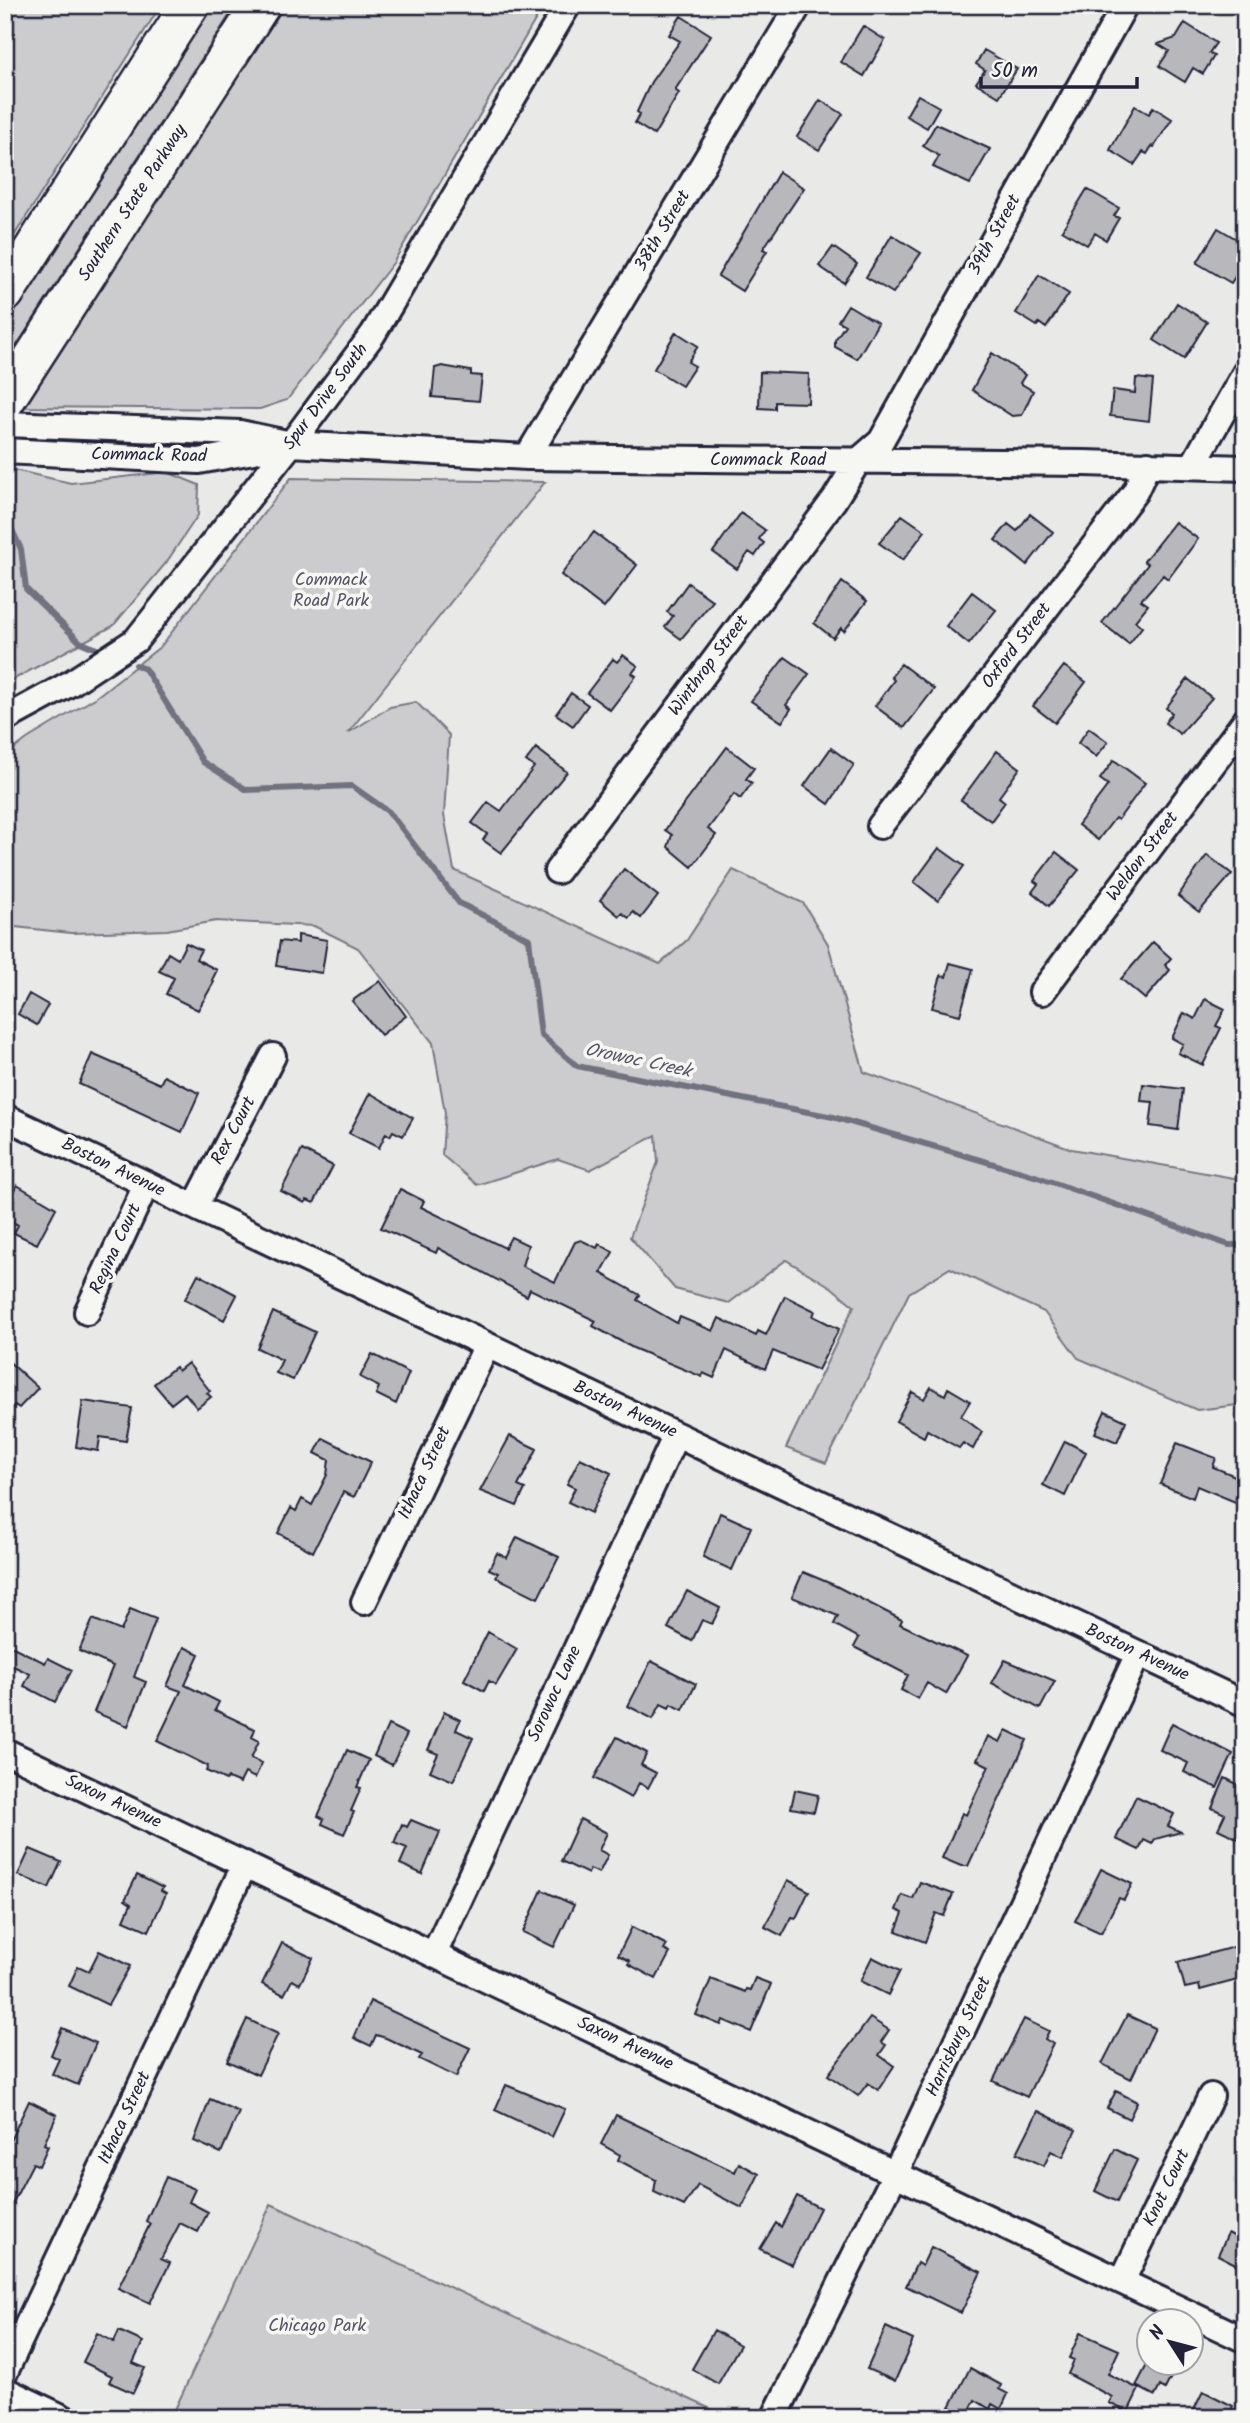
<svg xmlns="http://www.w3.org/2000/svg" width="1250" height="2423" viewBox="0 0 1250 2423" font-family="Kalam,sans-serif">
<rect width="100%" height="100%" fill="#e9e9e7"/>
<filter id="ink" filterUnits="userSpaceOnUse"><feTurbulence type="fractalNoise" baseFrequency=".0143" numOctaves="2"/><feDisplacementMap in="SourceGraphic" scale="14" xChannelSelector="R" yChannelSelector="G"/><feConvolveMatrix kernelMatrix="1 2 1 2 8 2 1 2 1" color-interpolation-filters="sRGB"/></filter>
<g filter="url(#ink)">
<!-- green -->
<path fill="#ccccce" stroke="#777784" stroke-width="2" d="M5,5H161L5,250Z
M209,5H236L6,362L5,323Z
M282,5H544L393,263L287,400L260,409L20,407Z
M5,468L71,483L167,472L199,485L198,515L166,563L113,626L5,684Z
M291,478L545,482L348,733L390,707L416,702L449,735L444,815L454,870L660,964L687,940L733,870L803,903L828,944L864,1072L1072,1149L1245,1180V1404L1197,1410L1078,1358L1044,1312L950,1268L909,1293L826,1463L786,1448L854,1306L831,1287L786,1260L729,1303L675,1289L630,1237L658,1162L656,1135L590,1170L558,1159L477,1185L442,1155L445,1113L433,1043L358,948L314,926L216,921L167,930L71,933L6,926L5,756L27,739L95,698L161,646Z
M271,2204L730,2418H171Z"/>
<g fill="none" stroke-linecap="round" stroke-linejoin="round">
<!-- stream -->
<path stroke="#71717f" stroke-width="6" d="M5,515L21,549L26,589L80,642L99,650
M136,665L145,669L203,762L247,790L352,786L389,812L459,903L529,939L541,1035L577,1066L833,1117L1035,1176L1229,1245H1245"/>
</g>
<!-- building -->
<path fill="#b8b8bc" stroke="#22223b" stroke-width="2" d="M681,16L711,35L675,90L679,93L654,135L635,123L640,114L637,112L651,82L680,41L669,35Z
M1185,23L1216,43L1209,53L1214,56L1203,74L1193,68L1185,82L1159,66L1169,51L1158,44L1176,38Z
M863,26L885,40L864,76L841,62Z
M984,50L1017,69L999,97L976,83L985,70L976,64Z
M918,95L939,107L927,128L906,116Z
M820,100L843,114L819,150L797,137Z
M1135,106L1149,114L1153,107L1172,119L1154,147L1152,146L1147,154L1143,152L1134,165L1110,150Z
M936,124L990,149L970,184L933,167L939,156L923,146Z
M779,172L804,188L763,249L767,251L742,291L718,276Z
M1087,189L1119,208L1114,216L1119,218L1106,240L1095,233L1087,245L1062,230Z
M1218,228L1245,244V261L1231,283L1197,263Z
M892,235L921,253L893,293L866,277Z
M833,247L857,264L844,283L819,266Z
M1039,275L1069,294L1046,328L1039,323L1037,326L1016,313Z
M1177,303L1207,322L1184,359L1154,340Z
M848,305L878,323L857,359L835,347V340L845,325L838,321Z
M676,332L698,346L688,362L695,366L682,386L654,369Z
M992,353L1025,375L1020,383L1033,391L1022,415L1012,416L972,390Z
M442,366L471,371V375L482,376L479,401L432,397L435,368Z
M760,372L809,374L808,403L775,402V409L759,408Z
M1136,378L1153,380L1149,421L1110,416L1113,390L1135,393Z
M741,513L765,530L759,539L764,543L755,556L749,552L737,569L713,552Z
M1030,514L1053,532L1027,565L995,540L1008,524L1017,531Z
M902,515L925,531L903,560L879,543Z
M1175,522L1198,539L1168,579L1163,575L1141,600L1148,605L1135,621L1142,627L1129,644L1102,623L1148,564L1144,561Z
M594,532L637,565L604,608L561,575Z
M842,582L867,601L844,631L841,628L833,638L814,623Z
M688,583L713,601L681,639L665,627L673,616L667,612Z
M972,592L996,610L969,644L946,626Z
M623,655L638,666L632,673L636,676L610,710L587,693L613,659L617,662Z
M785,657L809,674L786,705L791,709L782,722L751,701Z
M901,664L934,689L904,728L875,706L894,680L891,677Z
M1064,666L1086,682L1055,723L1033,706Z
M1188,679L1212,698L1180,734L1165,723L1172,713L1166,708Z
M571,693L588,705L573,726L556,714Z
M1089,728L1108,742L1096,757L1078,743Z
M727,747L754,768L746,779L752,783L740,799L734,794L708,829L716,835L692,867L668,847L672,835L665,830Z
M536,748L567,772L501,853L483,840L487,834L472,823L488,802L501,811L534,767L526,761Z
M831,748L854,765L829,804L804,786Z
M997,751L1020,768L999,797L1005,802L991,821L961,800Z
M1114,760L1145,783L1118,820L1115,818L1098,840L1078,825L1108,785L1100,779Z
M939,848L964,866L938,901L914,882Z
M1056,852L1079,870L1049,906L1032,892L1038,884L1034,881Z
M1207,855L1232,874L1199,912L1178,896Z
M624,869L658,896L641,918L633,912L629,918L622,913L619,916L600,900Z
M298,935L327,940L322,973L276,966L280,941L298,943Z
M1153,942L1171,958L1165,965L1170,970L1145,999L1121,979Z
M186,943L201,950L196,959L217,970L212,980L214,982L198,1010L166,994L174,978L159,971L168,953L178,959Z
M950,963L973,969L960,1015L932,1008L941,975L946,977Z
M380,981L406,1016L381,1035L352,1001Z
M29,994L48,1005L37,1025L18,1014Z
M1205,999L1225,1009L1216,1026L1221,1028L1203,1065L1178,1053L1183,1044L1172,1038L1184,1013L1195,1019Z
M92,1054L160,1084L164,1076L199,1093L182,1132L79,1084Z
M1143,1084L1183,1089L1178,1130L1150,1126L1153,1102L1141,1101Z
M370,1093L413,1118L403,1136L393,1131L390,1136L386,1133L379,1148L349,1133Z
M302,1150L333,1166L314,1203L307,1200L305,1203L281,1191Z
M17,1185L56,1208L37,1244L14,1233L18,1225L5,1218V1207Z
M400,1189L424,1201L421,1207L505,1248L511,1237L528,1245L522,1266L555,1282L575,1242L581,1240L597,1248L599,1244L613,1252L601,1273L640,1295L637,1300L677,1323L680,1317L713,1331L719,1318L756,1336L758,1331L766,1335L785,1296L815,1311L813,1316L839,1329L818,1370L773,1351L765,1369L726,1350L714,1378L703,1373L702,1377L633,1348L593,1326L596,1321L530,1289L527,1296L438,1248L436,1253L381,1228Z
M198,1274L237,1295L224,1320L185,1299Z
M273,1312L315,1332L293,1380L276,1373L282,1360L257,1348Z
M372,1354L409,1373L396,1404L376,1394L379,1387L360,1377Z
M5,1358L38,1388L19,1408L15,1405L5,1415Z
M188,1363L210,1391L207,1393L211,1397L197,1408L185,1393L171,1404L154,1384L175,1367L178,1371Z
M931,1387L945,1395L948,1388L970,1401L961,1416L982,1432L973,1449L963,1443L959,1448L927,1430L924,1437L896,1421L912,1392L924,1399Z
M83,1401L132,1408L126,1441L100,1437L98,1451L76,1447Z
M1105,1411L1126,1421L1117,1442L1095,1433Z
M510,1436L537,1449L518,1486L525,1489L517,1506L480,1491Z
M323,1438L371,1462L354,1497L343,1492L313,1552L278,1533L291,1508L296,1511L302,1499L312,1505L327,1475L329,1460L315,1453Z
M1065,1441L1086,1452L1065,1496L1043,1485Z
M1177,1443L1216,1458L1213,1467L1245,1480V1506L1197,1486L1193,1498L1160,1484Z
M580,1458L611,1473L591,1513L568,1502L575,1488L567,1484Z
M720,1513L751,1527L732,1570L703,1557Z
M517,1537L559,1557L538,1598L496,1577L498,1573L489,1569L497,1553L507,1558Z
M803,1572L834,1585L902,1620L900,1624L967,1656L946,1694L927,1683L918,1699L901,1690L908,1675L854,1647L859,1638L834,1624L838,1616L792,1597Z
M687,1591L720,1608L712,1624L702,1620L692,1641L668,1628Z
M130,1609L156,1619L134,1677L146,1682L128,1726L94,1712L113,1666L79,1651L93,1619L121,1631Z
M488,1632L517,1649L496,1685L489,1681L484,1691L464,1680Z
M5,1643L45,1663L48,1658L72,1670L55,1702L24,1686L30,1674L5,1662Z
M184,1647L199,1654L185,1685L219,1702L215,1710L255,1729L252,1737L259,1741L251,1758L262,1763L255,1778L245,1773L240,1783L228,1778L226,1780L206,1771L208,1766L157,1741L181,1691L167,1686Z
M1005,1660L1055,1681L1040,1709L992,1683Z
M651,1661L696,1684L683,1710L671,1704L669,1708L661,1704L653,1719L628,1706Z
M444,1712L460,1720L456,1730L473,1738L453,1781L430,1771L438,1754L428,1750Z
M1172,1723L1233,1754L1217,1788L1184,1772L1188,1763L1160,1750Z
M388,1725L407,1734L392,1765L374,1756Z
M1006,1730L1027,1740L968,1866H961L942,1858L962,1813L966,1815L989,1766L977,1760L988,1736L1000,1742Z
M617,1737L647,1753L641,1765L656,1773L648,1788L639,1783L631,1798L594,1778Z
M347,1750L369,1760L357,1787L361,1788L351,1811L354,1812L344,1834L322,1824L324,1819L318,1816Z
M1225,1778L1245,1788V1842L1218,1829L1225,1814L1212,1808Z
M795,1790L818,1795L814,1812L791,1808Z
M1136,1796L1174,1814L1168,1826L1181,1832L1155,1839L1152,1844L1144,1840L1139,1850L1116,1839Z
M580,1819L607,1833L599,1850L608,1855L599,1873L590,1869L588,1874L561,1861Z
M411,1820L440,1832L422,1874L400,1864L407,1848L394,1843L402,1824L407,1827Z
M30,1849L61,1862L49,1888L18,1875Z
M1101,1869L1132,1884L1124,1900L1119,1898L1101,1933L1075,1921Z
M137,1875L163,1888L161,1891L166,1894L149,1931L124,1920L131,1904L125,1900Z
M788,1880L809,1891L796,1918L792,1917L782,1936L765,1927Z
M920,1882L953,1894L944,1916L936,1913L925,1942L896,1931L903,1913L896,1910L902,1895L913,1899Z
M542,1890L574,1905L554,1947L523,1932Z
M632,1927L667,1945L664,1950L670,1953L656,1979L628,1964L630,1961L618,1955Z
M282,1943L313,1958L300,1984L292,1980L284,1995L262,1984Z
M1245,1944V1978L1200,1990L1199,1985L1185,1988L1178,1962Z
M99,1951L130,1966L108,2005L69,1986L78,1966L89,1971Z
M872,1957L900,1971L888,1995L860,1981Z
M755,1978L771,1984L751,2032L723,2020L721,2025L696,2015L711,1979L745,1992L746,1989L750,1990Z
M370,2001L470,2048L456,2077L419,2059L422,2055L386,2038L376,2035L371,2046L354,2038Z
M1127,2015L1155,2028L1131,2079L1102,2064Z
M870,2018L889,2030L881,2042L886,2045L879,2055L894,2066L878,2090L868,2083L858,2096L828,2075Z
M247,2019L278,2034L258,2075L227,2061Z
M1024,2019L1049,2031L1045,2039L1053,2044L1027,2097L993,2081Z
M62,2028L96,2043L78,2085L52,2074L59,2059L51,2055Z
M506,2085L565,2109L552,2137L495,2110Z
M1116,2091L1137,2102L1129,2119L1107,2108Z
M210,2099L239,2112L221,2153L194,2141Z
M29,2101L57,2115L44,2144L48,2146L39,2166L33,2163L5,2218V2151Z
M1038,2111L1076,2130L1063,2157L1051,2151L1044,2166L1017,2153Z
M616,2115L735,2172L739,2163L759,2174L742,2208L698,2185L684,2206L654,2192L656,2180L618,2160L620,2155L601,2144Z
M1115,2149L1137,2160L1117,2202L1095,2191Z
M166,2177L195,2189L189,2202L208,2212L198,2232L180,2223L161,2259L170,2263L150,2303L118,2288L150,2224L146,2221Z
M797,2196L820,2208L792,2265L760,2249L776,2223L781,2227Z
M1228,2233L1245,2242V2269L1218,2255Z
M931,2247L981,2272L961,2313L906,2286L917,2263L922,2266Z
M886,2327L913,2340L895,2381L867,2369Z
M714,2330L740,2345L718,2384L692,2369Z
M119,2331L143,2342L133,2363L145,2368L133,2393L109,2382L112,2376L83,2362L97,2333L114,2342Z
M1080,2333L1119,2350L1108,2374L1139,2389L1128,2412L1109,2403L1112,2397L1068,2374L1074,2360L1069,2358Z
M1148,2363H1178L1165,2389L1160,2386L1155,2396L1136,2386Z
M970,2368L1001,2385L999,2389L1008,2394L1001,2409L992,2404L990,2409L975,2400L967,2416L950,2407Z
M1203,2391L1233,2406L1227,2418H1190Z"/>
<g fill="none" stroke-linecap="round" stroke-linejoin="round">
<defs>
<path id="minor" d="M5,424L240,433L291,444L527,457L1085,463L1245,468
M5,451L199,461L280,446
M527,457L799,5
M1193,465L1245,373
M5,719L71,683L136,640L291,444L373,334L568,5
M880,826L1135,492L1148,464
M557,871L834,500L859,460L881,441L1125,5
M1042,992L1245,721
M5,1117L1245,1704
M195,1206L273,1056
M87,1312L146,1185
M364,1602L487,1345
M5,1751L1245,2340
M434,1954L676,1435
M1122,2281L1211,2096
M5,2372L245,1864
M5,2390L64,2418
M774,2418L896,2172L1138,1654"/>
<path id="highway" d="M5,293L190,5
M5,401L261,5"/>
</defs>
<!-- minor casing -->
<use href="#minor" stroke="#22223b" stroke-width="30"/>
<!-- highway casing -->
<use href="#highway" stroke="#22223b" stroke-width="42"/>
<!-- minor -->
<use href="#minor" stroke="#f6f6f2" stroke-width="24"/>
<!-- highway -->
<use href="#highway" stroke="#f6f6f2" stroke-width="37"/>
</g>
</g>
<g text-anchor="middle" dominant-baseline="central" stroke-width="7" stroke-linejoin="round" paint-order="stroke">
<!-- street labels -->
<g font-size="18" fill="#22223b" stroke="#f6f6f2">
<text transform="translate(133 203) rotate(-57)">Southern State Parkway</text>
<text transform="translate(663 231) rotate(-59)">38th Street</text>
<text transform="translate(995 235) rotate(-61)">39th Street</text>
<text transform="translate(326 397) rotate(-53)">Spur Drive South</text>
<text transform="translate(149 456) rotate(1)">Commack Road</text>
<text x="768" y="460">Commack Road</text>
<text transform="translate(1017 646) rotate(-53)">Oxford Street</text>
<text transform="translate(709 666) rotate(-53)">Winthrop Street</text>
<text transform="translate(1143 857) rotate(-53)">Weldon Street</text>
<text transform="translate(234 1131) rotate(-62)">Rex Court</text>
<text transform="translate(113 1168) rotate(26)">Boston Avenue</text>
<text transform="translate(116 1249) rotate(-65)">Regina Court</text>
<text transform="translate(625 1410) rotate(25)">Boston Avenue</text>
<text transform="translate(425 1473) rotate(-65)">Ithaca Street</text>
<text transform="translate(1137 1653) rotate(25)">Boston Avenue</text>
<text transform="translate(555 1694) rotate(-65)">Sorowoc Lane</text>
<text transform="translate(113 1802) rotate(25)">Saxon Avenue</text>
<text transform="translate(959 2037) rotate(-65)">Harrisburg Street</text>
<text transform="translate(625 2044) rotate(25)">Saxon Avenue</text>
<text transform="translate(125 2118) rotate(-65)">Ithaca Street</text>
<text transform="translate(1167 2188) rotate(-64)">Knot Court</text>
</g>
<!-- park labels -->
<g font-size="18" fill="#555567" stroke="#f6f6f2">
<text x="331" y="580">Commack<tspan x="331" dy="21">Road Park</tspan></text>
<text x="317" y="2326">Chicago Park</text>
</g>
<!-- water labels -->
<g font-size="19" font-style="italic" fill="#565668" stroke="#f6f6f2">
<text transform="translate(638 1061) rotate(12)">Orowoc Creek</text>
</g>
</g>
<!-- margin -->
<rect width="1250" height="2423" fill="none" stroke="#f6f6f2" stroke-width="28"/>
<rect x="14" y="14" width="1222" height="2395" fill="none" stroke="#22223b" stroke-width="2.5" filter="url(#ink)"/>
<!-- north arrow -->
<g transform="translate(1170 2342) rotate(306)"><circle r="33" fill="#f6f6f2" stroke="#a1a1a9" stroke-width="2"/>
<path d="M0-5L12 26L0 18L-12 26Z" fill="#22223b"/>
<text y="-10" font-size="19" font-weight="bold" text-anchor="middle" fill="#22223b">N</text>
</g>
<!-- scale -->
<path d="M981 77v10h156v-10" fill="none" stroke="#22223b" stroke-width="3.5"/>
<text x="991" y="77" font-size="21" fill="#22223b" stroke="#f6f6f2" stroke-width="5" paint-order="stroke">50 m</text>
</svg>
